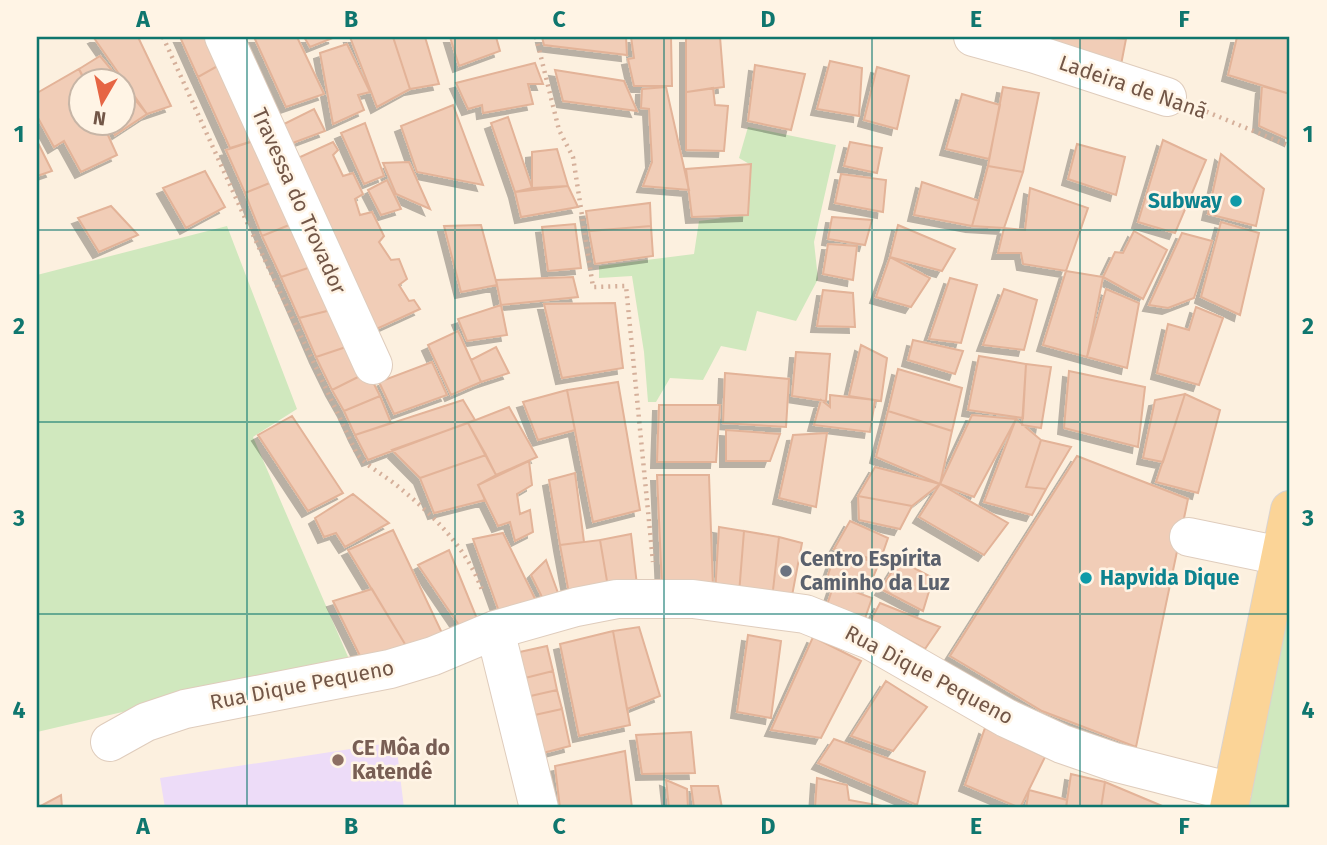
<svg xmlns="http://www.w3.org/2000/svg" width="1327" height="845" viewBox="0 0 1327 845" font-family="'Fira Sans',sans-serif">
<defs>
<filter id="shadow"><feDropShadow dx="-6" dy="6" stdDeviation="0" flood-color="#0004"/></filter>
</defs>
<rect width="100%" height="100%" fill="#fcf0df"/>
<!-- education -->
<path fill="#eddcf8" d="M396,742L404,808H165L160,778Z"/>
<!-- green -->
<path fill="#d0e8be" d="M748,127L836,145L814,242L818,279L796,321L757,311L746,351L721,346L703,380L670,378L656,402H648L644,352L632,276L599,278V266L694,254L699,221L748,215L751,165L739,158Z
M227,226L297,409L253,437L349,659L37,732V275Z
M1290,607V808H1247Z"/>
<!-- building -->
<path fill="#f1cdb7" stroke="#e3b398" stroke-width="2" filter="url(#shadow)" d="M96,37H138L171,106L147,114L94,38Z
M180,37H220L230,59L198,77Z
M254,37H297L324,94L286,107Z
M304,37H335L310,47Z
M350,37H393L410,89L377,107Z
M393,37H425L439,84L410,89Z
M450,37H496L500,51L459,66Z
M542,37H626L627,55L544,45Z
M631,37H671L672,86H634L628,59L634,58Z
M686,37H720L724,87L686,92Z
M1051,37H1102L1126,39L1120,70L1049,56Z
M1290,37V94L1228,75L1237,37Z
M347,44L370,92L358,95L364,110L333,124L320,53Z
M100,56L120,80H85L79,69Z
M230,59L266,137L230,148L198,77Z
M830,61L862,68L859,116L817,109Z
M535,63L543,84H528L533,104L483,113L482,105L468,109L456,83Z
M755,65L805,74L791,130L748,121Z
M877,67L909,76L897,129L864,120Z
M79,69L84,80H80V122H102L117,155L81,172L64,141L54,147L37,116V93Z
M555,70L624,81L637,111L563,101Z
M122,84L147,114L115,135L108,122H122Z
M1262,86L1290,94V140L1259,126Z
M666,87L689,190L643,186L652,162L649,109L641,108L642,89Z
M1003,87L1039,93L1023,172L988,166Z
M713,88L715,105L728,106L724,151L686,150V92Z
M962,94L1000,105L989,159L946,149Z
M453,105L483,185L417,172L401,126Z
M314,109L325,131L282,147L274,129Z
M508,117L532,188L515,192L491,123Z
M365,123L384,176L364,184L341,133Z
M266,137L282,178L245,193L226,150Z
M1163,140L1206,160L1175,233L1138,222Z
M37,141L52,171L37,176Z
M333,142L338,150L333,155L343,176L353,173L363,194L355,199L360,215L372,212L384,236L379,242L391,260L399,259L407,279L399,285L409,301L414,300L420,309L370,332L287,163Z
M850,142L882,148L877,173L844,166Z
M1077,144L1125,157L1116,195L1068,179Z
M557,149L568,186L532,188V152Z
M1221,154L1264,189L1256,226L1208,214Z
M409,162L430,209L396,194L383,163Z
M751,164L748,215L692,217L686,169Z
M988,166L1023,172L1004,228L972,226Z
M205,171L225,207L186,228L163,188Z
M841,174L886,180L883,212L835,203Z
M282,178L299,221L262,236L245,193Z
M387,180L401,209L381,215L368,190Z
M922,182L979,201L972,226L914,215Z
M568,186L578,207L521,217L515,192Z
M1030,188L1088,208L1066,271L1023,264L1021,253H998L1004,228L1025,230Z
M650,203L651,226L589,231L586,211Z
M111,206L138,235L99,252L78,218Z
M832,217L872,220L865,245L828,239Z
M299,221L320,264L281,277L262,236Z
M1221,222L1259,233L1240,315L1201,297Z
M575,224L581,268L548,271L542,227Z
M481,225L497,285L461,292L444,226Z
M898,225L955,249L942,271L890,257Z
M651,226L653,256L595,264L589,231Z
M1134,231L1167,250L1143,299L1103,277L1115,252L1123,253Z
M1182,233L1212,241L1194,298L1168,308L1149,305Z
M828,244L857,246L853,280L823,274Z
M890,257L930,278L911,307L876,297Z
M320,264L339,308L299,318L281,277Z
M1066,271L1103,277L1087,357L1043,345Z
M573,277L578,297L501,305L496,280Z
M950,278L977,285L961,343L929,339Z
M1004,289L1037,300L1024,350L983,345Z
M1106,289L1139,303L1127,368L1087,357Z
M823,290L853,293L855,327L817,326Z
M615,303L623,368L562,378L544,304Z
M501,305L507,335L467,341L458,319Z
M1196,307L1223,318L1199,385L1157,373L1168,324L1189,330Z
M339,308L355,344L316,357L299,318Z
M458,331L481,382L451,395L428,345Z
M913,340L963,351L955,374L908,360Z
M355,344L368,372L332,390L316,357Z
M861,345L887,358L881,401L849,396Z
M496,347L509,373L481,382L471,360Z
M796,352L830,354L826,401L792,396Z
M979,356L1026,364L1023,418L968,410Z
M432,362L447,395L394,414L379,382Z
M1026,364L1051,367L1041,428L1022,425Z
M898,369L962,388L952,431L888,411Z
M1069,371L1145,387L1138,447L1064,428Z
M368,372L380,396L344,411L332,390Z
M725,373L789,379L786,427L723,423Z
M618,382L640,510L593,522L567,390Z
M567,390L575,430L538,440L523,402Z
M1185,394L1220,410L1198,493L1156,482Z
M1185,394L1163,462L1143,458L1155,400Z
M830,395L875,400L870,432L814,425L821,400L830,407Z
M380,396L391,423L355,435L344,411Z
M463,400L475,420L368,460L355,435Z
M659,405H720L716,462H657Z
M509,407L537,457L496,475L468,423Z
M888,411L952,431L940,484L876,457Z
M972,415L1016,419L974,497L940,484Z
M292,416L343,493L308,511L258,435Z
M1016,419L1041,440L1026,487L1046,489L1032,515L984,502Z
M468,423L486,455L420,478L392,450Z
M726,430L780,434L770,461H726Z
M827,433L816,507L779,498L793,435Z
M1041,440L1071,447L1046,489L1026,487Z
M486,455L496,475L478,485L485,500L434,513L420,478Z
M1077,456L1188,499L1136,747L1042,711L950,656Z
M529,461L532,485L517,494L520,514L530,510L533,532L515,541L510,522L498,526L478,485Z
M875,467L940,484L912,506L858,496Z
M575,473L584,542L560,545L549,480Z
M657,475H709L713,588L662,587Z
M940,484L1008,523L984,555L919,517Z
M353,494L389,523L345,547L336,533L324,537L315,518Z
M858,496L912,506L900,529L859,520Z
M850,521L888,538L880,561L834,549Z
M719,527L744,531L739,594H715Z
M393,530L442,633L408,649L348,550Z
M744,531L779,537L772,599L739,594Z
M503,533L538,605L501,617L473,539Z
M631,534L637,585L608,587L600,540Z
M779,537L802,543L791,601L772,599Z
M600,540L608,587L570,599L560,545Z
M449,550L480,626L463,631L418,565Z
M834,557L880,561L867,591L826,581Z
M546,560L558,593L544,601L531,575Z
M899,560L933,578L923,611L881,589Z
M834,584L872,598L861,630L823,617Z
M372,589L408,649L362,660L333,601Z
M880,603L940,627L925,649L871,620Z
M639,627L660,696L627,709L613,631Z
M613,631L630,725L579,736L560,644Z
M748,635L781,641L771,718L737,712Z
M813,637L861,661L821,738L771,730Z
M547,646L553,671L521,679L515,653Z
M553,671L557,690L526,697L521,679Z
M886,681L927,707L893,751L851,736Z
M557,690L562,709L530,716L526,697Z
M562,709L570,746L539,754L530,716Z
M985,728L1045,757L1020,808L965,785Z
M691,732L695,773L642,774L636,735Z
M834,739L925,772L917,805L818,763Z
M625,751L632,808H560L555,766Z
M1071,774L1105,782L1101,808H1066Z
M817,778L847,785L849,800L893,808H815Z
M666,780L687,789L688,808H669Z
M1105,782L1167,808H1101Z
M691,786H718L722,808H694Z
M1029,790L1067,800L1066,808H1026Z
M61,795L62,808H37Z"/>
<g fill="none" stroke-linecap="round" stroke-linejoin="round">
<defs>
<path id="minor" d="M224,37L373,365
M973,37L1035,54L1167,97
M1189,537L1281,556
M495,630L539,808
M110,742L146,722L185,709L390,669L433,656L495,630L576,607L617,599H693L805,614L870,640L1006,718L1062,744L1114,762L1232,792"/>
<path id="major" d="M1229,808L1290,510"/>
</defs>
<!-- minor casing -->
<use href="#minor" stroke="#dfccbc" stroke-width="40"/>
<!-- major casing -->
<use href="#major" stroke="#dad3cf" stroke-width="40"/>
<!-- path -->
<path stroke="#d5b09b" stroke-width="4.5" stroke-dasharray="2 5" stroke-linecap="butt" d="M163,37L245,218L357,454C368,467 382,474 395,484C431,513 468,548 483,593
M536,37L559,130L573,157L593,287L626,286L653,562
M1200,109L1290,146"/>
<!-- minor -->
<use href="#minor" stroke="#fff" stroke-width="38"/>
<!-- major -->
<use href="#major" stroke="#fbd497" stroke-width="38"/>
</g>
<!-- grid -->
<path fill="none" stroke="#0f766e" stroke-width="2" stroke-opacity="0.55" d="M247,37V808M455,37V808M664,37V808M872,37V808M1080,37V808M37,230H1290M37,422H1290M37,614H1290"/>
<!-- markers -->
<g fill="#0f9aa8" stroke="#fff4e5" stroke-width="2.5">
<circle cx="1236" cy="201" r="7"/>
<circle cx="1086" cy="578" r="7"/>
</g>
<circle fill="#6b7280" stroke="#fff4e5" stroke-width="2.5" cx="786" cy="571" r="7"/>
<circle fill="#8d6e63" stroke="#fff4e5" stroke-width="2.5" cx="338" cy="760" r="7"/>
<g text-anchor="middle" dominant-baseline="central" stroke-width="5" stroke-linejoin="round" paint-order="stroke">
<!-- street labels -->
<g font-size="21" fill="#725647" stroke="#fff4e5">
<text transform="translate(1133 87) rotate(19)">Ladeira de Nanã</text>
<text transform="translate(299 201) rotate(66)">Travessa do Trovador</text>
<text transform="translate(929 675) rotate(28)">Rua Dique Pequeno</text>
<text transform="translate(302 685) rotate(-11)">Rua Dique Pequeno</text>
</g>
<!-- culture labels -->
<g font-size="21" font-weight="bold" fill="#0d838f" stroke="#fff4e5" text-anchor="end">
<text x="1222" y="201">Subway</text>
<text x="1100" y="578" text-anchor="start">Hapvida Dique</text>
</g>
<!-- worship labels -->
<g font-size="21" font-weight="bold" fill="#5b616d" stroke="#fff4e5" text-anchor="start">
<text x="800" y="559">Centro Espírita<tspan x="800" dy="24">Caminho da Luz</tspan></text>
</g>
<!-- education labels -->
<g font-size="21" font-weight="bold" fill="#785e54" stroke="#fff4e5" text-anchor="start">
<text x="352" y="748">CE Môa do<tspan x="352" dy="24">Katendê</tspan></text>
</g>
</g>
<!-- border -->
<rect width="1327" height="845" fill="none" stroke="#fff4e5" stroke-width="77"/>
<!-- north arrow -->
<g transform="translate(102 102) rotate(189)"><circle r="33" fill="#fff4e5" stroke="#c7b5a6" stroke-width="2"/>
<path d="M0-5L12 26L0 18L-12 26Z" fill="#e66544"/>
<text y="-10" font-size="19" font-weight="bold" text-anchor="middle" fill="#725647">N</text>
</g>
<rect x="38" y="38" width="1250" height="768" fill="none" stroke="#0f766e" stroke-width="2.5"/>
<g font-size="23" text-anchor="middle" font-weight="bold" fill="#0f766e">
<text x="143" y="27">A</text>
<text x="351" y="27">B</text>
<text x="559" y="27">C</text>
<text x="768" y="27">D</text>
<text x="976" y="27">E</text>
<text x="1184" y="27">F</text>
<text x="19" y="142">1</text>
<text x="1308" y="142">1</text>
<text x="19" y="334">2</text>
<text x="1308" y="334">2</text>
<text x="19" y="526">3</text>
<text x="1308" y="526">3</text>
<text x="19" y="718">4</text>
<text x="1308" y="718">4</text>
<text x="143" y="834">A</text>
<text x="351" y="834">B</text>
<text x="559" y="834">C</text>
<text x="768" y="834">D</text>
<text x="976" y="834">E</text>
<text x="1184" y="834">F</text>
</g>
</svg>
